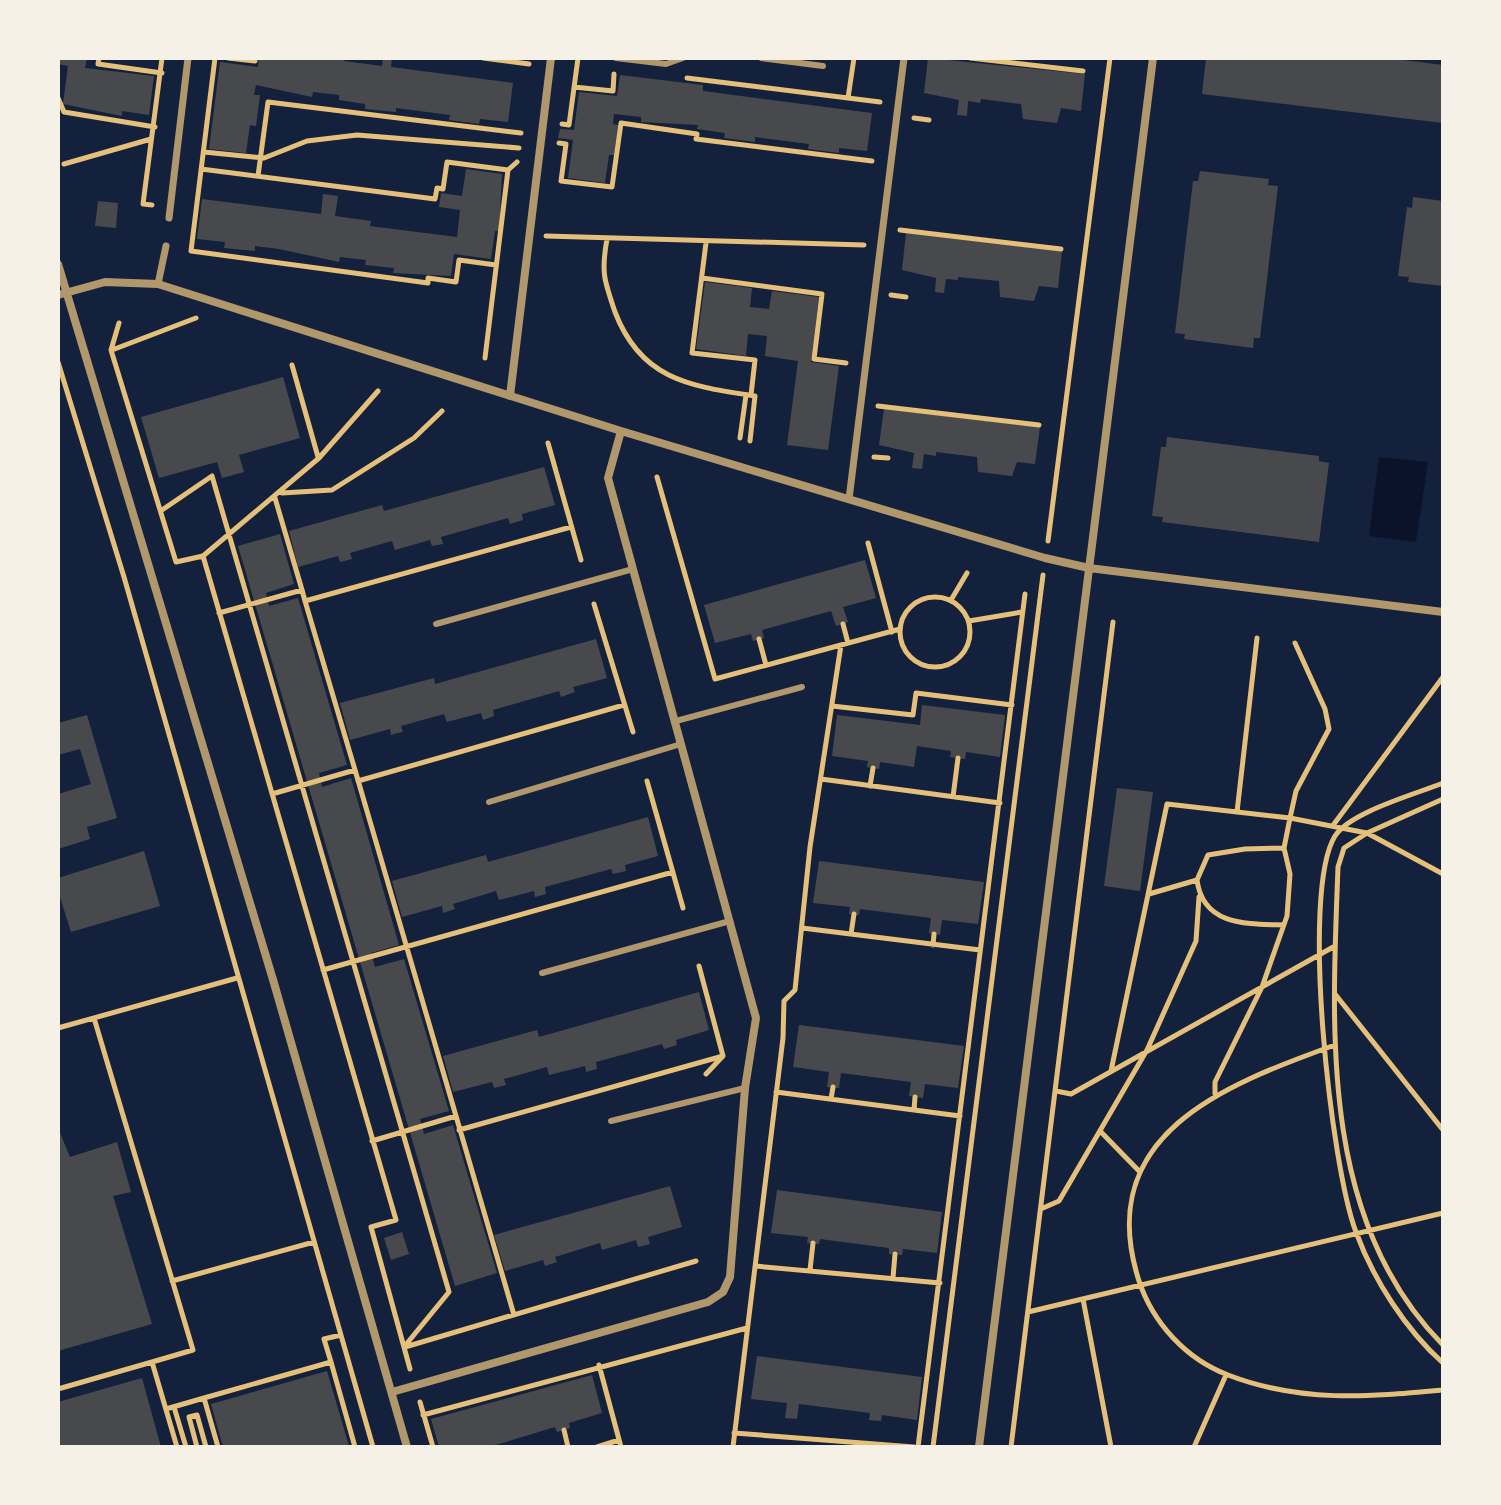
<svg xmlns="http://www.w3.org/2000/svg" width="1501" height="1505" viewBox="0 0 1501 1505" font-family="'Source Sans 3',sans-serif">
<rect width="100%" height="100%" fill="#14213d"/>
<!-- water -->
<path fill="#0b132b" d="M1379,457L1428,462L1416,542L1369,536Z"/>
<!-- building -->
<path fill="#48494c" d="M58,58H87L85,68L154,76L149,115L122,111V116L63,104L68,66L58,64Z
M259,58H344V61L382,66L383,58H392L391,67L513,83L508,122L480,119L479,124L449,120L450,115L396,108V112L365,109V104L339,100V95L313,92L312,97L256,85L254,95H260L256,126L250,125L246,153L209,149L220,62L258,67Z
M928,58L1085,74L1081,111L1061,108L1057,123L1023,119L1021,104L981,99L980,103L968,101L967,116L957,115L959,100L924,93Z
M1206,58H1387L1443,65V123L1202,94Z
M620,75L703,85V91L872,113L867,151L839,148V153L808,149L809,144L755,137V142L724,138L725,133L697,129L698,125L641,122V117L614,114L613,124L618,125L614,155H609L605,183L568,178L573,140L558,138L560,129L574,130L579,92L617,96Z
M466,169L502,174L499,231H495L491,259L454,254L451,276L393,273L394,268L365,265L366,260L340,257L339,262L279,249L255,246V251L224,248L225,242L197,239L202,199L321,214L323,194L338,196L335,216L371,221L370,226L457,237L460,210L439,207L441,193L462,196Z
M1200,171L1269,179L1268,185L1278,186L1260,338H1254L1253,348L1184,339L1185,334L1175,333L1193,181H1198Z
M1413,197L1443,201V286L1408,282L1409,277L1398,276L1407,207L1412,208Z
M98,201L118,203L116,228L95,226Z
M906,233L1062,251L1058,288L1039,286L1034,301L1000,297L999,281L958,277V280L946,279L944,293L935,292L936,278L902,270Z
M705,282L752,288L750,307L769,309L772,291L819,297L811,362L839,366L828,450L787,445L798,361L765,356L767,336L748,334L746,356L696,349Z
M283,377L300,438L239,455L244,472L222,478L217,462L159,478L141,417Z
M884,409L1040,427L1035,464L1017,462L1012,476L978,472L977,457L936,452V456L924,454L922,469L912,468L914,453L879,445Z
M1167,437L1319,456V461L1329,463L1319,542L1162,522L1163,517L1152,516L1161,447H1166Z
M544,467L555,505L522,514L523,520L510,524L508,518L441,537L443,544L432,546L430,540L395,550L392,541L350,553L352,559L340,562L338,556L298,567L289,531L382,505L384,511Z
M280,534L294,584L266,593L269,606L298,598L347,765L319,773L322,787L351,778L399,945L371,953L375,967L404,959L449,1111L420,1119L424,1134L453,1125L497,1273L455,1286L238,546Z
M865,560L876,598L843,607L848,622L836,626L831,611L762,630L764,638L753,641L751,634L715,643L704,605Z
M596,639L607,678L573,687L575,692L561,697L559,691L493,710L494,716L483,720L481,713L447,722L444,714L401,726L403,732L397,733L391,735L390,729L350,740L340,703L434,678L435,684Z
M922,705L1005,715L1000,757L966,752L965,759L958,758L950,757L951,751L917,746L914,767L880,762L879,769L867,767L868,761L832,756L837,715L920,725Z
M87,715L117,818L87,827L90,839L58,849V794L91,784L80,749L58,755V723Z
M1117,788L1153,792L1140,891L1104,886Z
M648,817L658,856L625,865L626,871L613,874L611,869L545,887L546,894L535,897L534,891L499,900L496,891L453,904L455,909L443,913L442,906L402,917L392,881L486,855L488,862Z
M144,851L160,906L71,932L58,891V878Z
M819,861L984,882L978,924L942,920L940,935L929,933L931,918L860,909L859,915L849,914L850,907L813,903Z
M699,992L709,1030L676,1040L677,1045L664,1049L662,1044L596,1062L597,1069L586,1072L585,1066L549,1075L547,1067L504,1079L506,1085L494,1088L492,1082L453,1092L443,1056L537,1030L539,1037Z
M799,1025L964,1046L958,1088L925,1084L923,1098L909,1096L911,1082L841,1073L839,1088L827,1087L829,1072L793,1067Z
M58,1128L70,1157L117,1142L131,1192L113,1196L152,1324L58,1351Z
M670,1186L682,1227L648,1237L650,1244L638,1247L636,1240L602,1250L600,1243L555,1257L557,1262L545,1266L543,1260L505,1271L494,1235Z
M777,1190L942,1212L937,1253L903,1249L902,1255L889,1254V1248L820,1239L819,1244L807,1243L808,1237L771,1233Z
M402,1232L409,1254L391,1260L384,1238Z
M757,1356L922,1377L917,1420L882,1415L881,1421L869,1420L870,1413L799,1404L797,1419L785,1418L787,1403L751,1399Z
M327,1371L349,1446L223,1447L211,1404Z
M592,1375L602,1413L569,1423L570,1428L557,1432L555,1427L489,1447H439L431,1419Z
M142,1378L161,1447H58V1402Z"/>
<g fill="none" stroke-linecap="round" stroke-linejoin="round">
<!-- path -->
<path stroke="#e5c07b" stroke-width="5" d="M99,58L98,64L162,73
M215,58L191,251L428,283V278L456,282L459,260L496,265
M228,58L255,61V58
M483,58L529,64
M970,58L1083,71
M687,78L880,102
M574,87L613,91L614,74
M58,98L64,112L155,127
M848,98L854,58
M914,118L929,120
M562,124L569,125L578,58
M559,143L566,144L561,181L612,187L621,123L697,134L696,139L872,161
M204,152L264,158L307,141L357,135L519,148
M64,164L151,139
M201,169L435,199L437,188L443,189L447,162L508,170
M258,176L268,102L521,133
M152,205L143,204L162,58
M900,230L1061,249
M546,236L864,245
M607,239C601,272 604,280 615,312C641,380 690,386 755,396L750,441
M706,243L692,353L755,360L751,395
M702,278L822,294L814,359L846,363
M891,295L906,297
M119,323L111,350L176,562L203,556L396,1220L371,1227L410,1369
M112,350L196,318
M485,358L508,170L517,162
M58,362L124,577L373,1447
M292,365L318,457
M878,406L1039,425
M740,438L746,395
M548,443L581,560
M874,457L888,458
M657,477L715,679L900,629
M282,493L332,490L414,438L442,411
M275,498L302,590
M162,510L212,476L449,1292L404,1347
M1048,541L1110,58
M868,543L892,632
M203,556L319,458L378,391
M900 632a35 35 0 1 1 70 0a35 35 0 1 1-70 0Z
M951,600L967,573
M305,601L355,770
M594,604L633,732
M219,613L302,590L305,601L571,527
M969,621L1022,612
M843,624L848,643
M759,639L766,665
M1295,643L1325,709L1329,729L1296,791L1290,818L1367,833L1443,874
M832,706L913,715L916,693L1012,705
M821,779L1000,803
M358,781L624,705
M647,781L683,908
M1443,783C1416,794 1350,812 1335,836C1300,892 1331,1167 1356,1232C1373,1279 1406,1330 1443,1363
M870,786L873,768
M272,794L355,770L456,1116
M953,797L958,758
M1443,799L1367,833L1344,848L1338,867C1332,1029 1319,1220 1443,1345
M1237,812L1257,638
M1334,824L1443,677
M1197,880L1208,855L1245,849L1284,848
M1149,894L1197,880C1203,926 1247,924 1284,925
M802,928L980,950
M851,934L854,914
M933,945L934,934
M699,966L723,1056L706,1074
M323,970L673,872
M1335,994L1443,1130
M94,1018L193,1350L152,1362
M58,1028L237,978
M1335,1045C1224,1085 1092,1135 1139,1281C1153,1323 1186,1359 1228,1375C1301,1403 1367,1397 1443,1390
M1111,1071L1167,804L1290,818L1284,848L1290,874L1287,916L1262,987L1215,1082V1094
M1056,1091L1071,1094L1335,946
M776,1092L960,1116
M831,1099L833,1087
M914,1110L915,1097
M459,1130L723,1056
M1100,1131L1140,1172
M372,1141L456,1116L514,1315
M1043,1208L1059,1201L1147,1050L1196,941L1199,897
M755,1266L940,1283
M810,1270L813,1243
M893,1278L895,1254
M172,1281L314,1242
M1083,1299L1111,1447
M1028,1312L1443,1213
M405,1347L696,1261
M331,1362L355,1447
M599,1365L621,1447
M58,1389L152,1362L177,1447
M420,1402L433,1447
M174,1407L186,1447
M166,1409L204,1398
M423,1415L747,1328
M564,1430L568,1447
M734,1433L914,1447
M197,1447L189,1417L197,1415L206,1447
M218,1447L204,1398L331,1362L324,1339L341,1335
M597,1447L619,1440
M733,1447L783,1038L784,1001L795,990L810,847L841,645
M918,1447L1025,594
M933,1447L1043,575
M1011,1447L1113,622
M1194,1447L1226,1375"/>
<!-- service -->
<path stroke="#b1986c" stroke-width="6" d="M616,58L666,64L683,58
M761,58L823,66
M436,624L633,569
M676,721L802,687
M489,802L681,744
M542,973L730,921
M611,1121L745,1088"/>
<!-- pedestrian -->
<path stroke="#b1986c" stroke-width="7" d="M169,218L188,58
M158,284L166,246
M849,499L904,58"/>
<!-- minor -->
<path stroke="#b1986c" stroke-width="8" d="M58,264L274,983L407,1447
M58,295L105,282L158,284L621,431L1045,558L1089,568L1443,612
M510,396L551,58
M392,1392L708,1302L723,1292L730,1277L745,1088L756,1018L608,478L621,431
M979,1447L1153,58"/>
</g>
<!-- border -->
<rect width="1501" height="1505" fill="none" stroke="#f6f1e7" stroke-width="120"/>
</svg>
